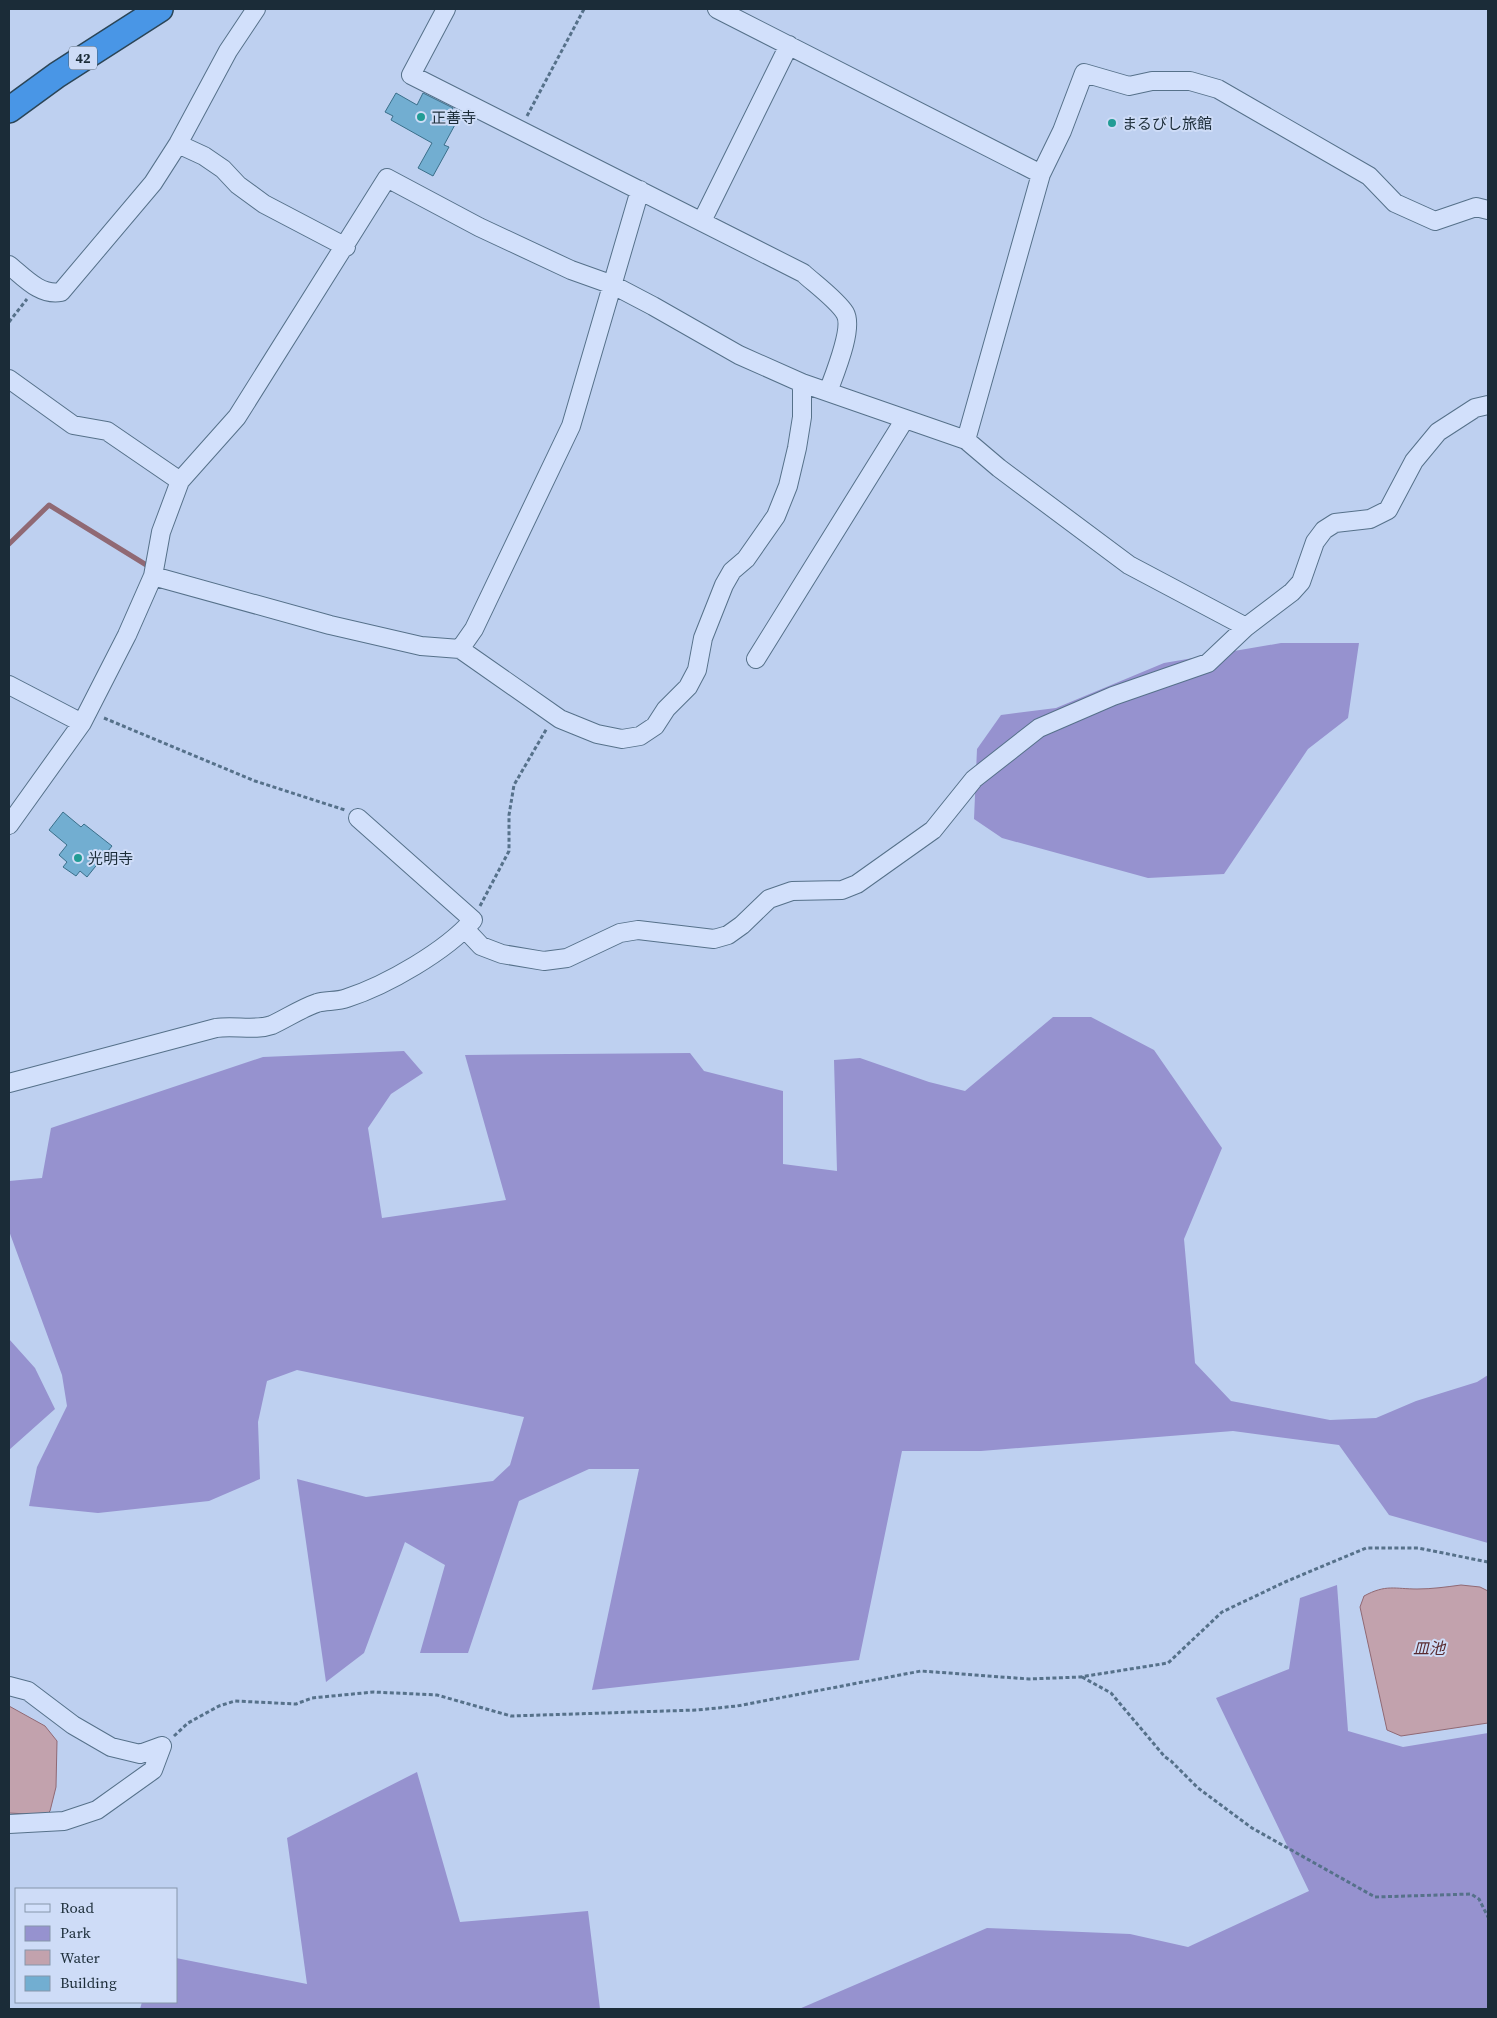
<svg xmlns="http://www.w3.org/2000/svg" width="1497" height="2018" viewBox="0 0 1497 2018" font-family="'Source Serif 4','Noto Sans JP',serif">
<rect width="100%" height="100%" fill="#bed0f0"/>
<!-- green -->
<path fill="#9692cf" d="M1281,643H1359L1348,718L1308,749L1224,874L1148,878L1002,838L974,819L977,749L1001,715L1056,708L1164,663Z
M1053,1017H1091L1154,1050L1222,1148L1184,1239L1195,1363L1231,1401L1330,1420L1376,1418L1416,1401L1477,1382L1488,1375V1543L1389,1515L1339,1445L1233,1431L981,1451H902L859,1660L592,1690L639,1469H589L519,1501L468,1653H420L445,1565L405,1542L364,1653L326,1682L297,1479L366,1497L493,1481L510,1465L524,1417L297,1370L267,1381L258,1422L260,1479L209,1501L98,1513L29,1506L37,1467L67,1406L62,1375L9,1231V1181L42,1178L51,1128L263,1057L404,1051L423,1073L391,1094L368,1128L382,1218L506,1200L465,1055L690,1053L704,1071L783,1091V1164L837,1171L834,1060L860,1058L929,1082L965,1091Z
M9,1339L35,1368L55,1409L9,1450Z
M1337,1585L1348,1731L1403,1747L1488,1733V2009H799L987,1928L1130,1934L1188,1947L1309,1891L1216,1698L1289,1669L1300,1598Z
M417,1772L460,1922L588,1911L600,2009H140L142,2002H176V1958L307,1984L287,1838Z"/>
<!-- water -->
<path fill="#c2a2ad" stroke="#906974" d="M1461,1585L1480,1587L1488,1591V1723L1401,1736L1387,1730L1360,1607L1364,1596C1386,1584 1395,1589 1417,1589C1432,1589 1446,1587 1461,1585Z
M9,1706L45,1726L57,1741L56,1787L50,1811L46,1815L9,1813Z"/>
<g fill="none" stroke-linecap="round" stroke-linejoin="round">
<!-- stream -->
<path stroke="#906974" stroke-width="5" d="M9,544L49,505L148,566"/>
</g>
<!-- building -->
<path fill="#72aed1" stroke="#3a6f8a" d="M396,93L417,105L423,93L453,108L449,116L457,121L444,145L449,147L433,176L418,168L432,143L391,120L393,116L385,112Z
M63,812L81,827L84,824L112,846L87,877L80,871L76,876L63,867L67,862L59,855L67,845L49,830Z"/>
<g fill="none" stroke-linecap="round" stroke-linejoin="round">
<defs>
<path id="minor" d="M446,9L411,75L803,273C815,284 837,300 845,313C854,328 834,375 828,392
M717,9L1041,174
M178,144L204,156L223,169L238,185L264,204L346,247
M702,221L789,45
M9,265C24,277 40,296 61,292L153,183L178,144L228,51L256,9
M9,379L73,425L107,431L180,481
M966,440L1041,174L1062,131L1084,73L1129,86L1152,81H1190L1218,89L1369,176L1395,203L1435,221L1476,207L1488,210
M153,576L330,625L421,646L460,649L560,719L597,734L622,739L640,736L655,726L666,709L688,687L697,670L703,638L724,585L732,571L746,559L776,516L788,486L797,448L802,417V383
M460,649L474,629L571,426L640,190
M756,659L905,419
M9,685L82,723
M9,825L82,723L127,635L153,576L161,532L180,481L237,417L387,178L479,227L571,270L613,285L653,306L739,355L802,383L966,440L999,468L1129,565L1246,627
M465,929L481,946L502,954L544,961L567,958L620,933L638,930L714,939L728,935L742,925L769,899L792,891L842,890L857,884L933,830L974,779L1039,728L1113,696L1208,663L1246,627L1292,592L1301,582L1315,542L1324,530L1335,523L1370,519L1388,510L1414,461L1438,432L1475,408L1488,405
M9,1083L216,1028C234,1025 255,1031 272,1025C287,1018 302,1008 317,1003C325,1000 337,1002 347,998C387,985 446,951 473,920L358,818
M9,1686L28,1691L73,1725L111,1747L140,1754L162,1746
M9,1824L64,1821L97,1810L153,1770L162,1746"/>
<path id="highway" d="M9,110L57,75L160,9"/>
</defs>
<!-- minor casing -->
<use href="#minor" stroke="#56718a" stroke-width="20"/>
<!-- highway casing -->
<use href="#highway" stroke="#2b4557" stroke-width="28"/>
<!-- path -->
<path stroke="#56718a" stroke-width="3" stroke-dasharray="4 2.5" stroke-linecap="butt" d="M527,116L584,9
M9,322L27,299
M104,718L255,781L345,810
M480,906L509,851V815L514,785L547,728
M1082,1677L1111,1693L1165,1757L1171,1761L1198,1788L1252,1828L1375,1897L1471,1894L1479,1899L1488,1917
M174,1736L188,1723L219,1706L235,1701L296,1704L312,1698L374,1692L437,1695L511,1716L697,1710L737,1706L921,1671L1029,1679L1080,1677L1168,1663L1222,1612L1285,1582L1366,1548H1418L1488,1562"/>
<!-- minor -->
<use href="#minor" stroke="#d2e0fb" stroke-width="18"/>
<!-- highway -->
<use href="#highway" stroke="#4996e6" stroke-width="25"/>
</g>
<!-- markers -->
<g fill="#229c95" stroke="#cedcf7" stroke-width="2">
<circle cx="421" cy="117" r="5"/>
<circle cx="1112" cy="123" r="5"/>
<circle cx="78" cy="858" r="5"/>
</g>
<g text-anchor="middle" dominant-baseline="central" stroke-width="4" stroke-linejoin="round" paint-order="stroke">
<!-- shield labels -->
<rect fill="#cedcf7" stroke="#516171" stroke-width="1" x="69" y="46.5" width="28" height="23" rx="4"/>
<g font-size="14" font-weight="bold" fill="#1b2c38">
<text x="83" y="58">42</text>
</g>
<!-- poi labels -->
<g font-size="15" fill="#1b2c38" stroke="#cedcf7" text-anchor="start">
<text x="431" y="117">正善寺</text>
<text x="1122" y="123">まるびし旅館</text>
<text x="88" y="858">光明寺</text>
</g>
<!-- water labels -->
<g font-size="16" font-style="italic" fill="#592a2f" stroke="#cedcf7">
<text x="1429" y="1648">皿池</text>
</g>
</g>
<!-- border -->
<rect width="1497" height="2018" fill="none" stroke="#1b2c38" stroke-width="20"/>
<!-- legend -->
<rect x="15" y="1888" width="162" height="115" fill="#cedcf7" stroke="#8696ab"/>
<rect x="25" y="1904" width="25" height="8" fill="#d2e0fb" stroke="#8696ab"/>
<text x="60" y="1913" font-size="15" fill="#1b2c38">Road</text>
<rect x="25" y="1926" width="25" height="15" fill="#9692cf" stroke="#8696ab"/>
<text x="60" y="1938" font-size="15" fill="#1b2c38">Park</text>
<rect x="25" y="1950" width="25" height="15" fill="#c2a2ad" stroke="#8696ab"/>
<text x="60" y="1963" font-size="15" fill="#1b2c38">Water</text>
<rect x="25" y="1976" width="25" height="15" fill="#72aed1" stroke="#8696ab"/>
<text x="60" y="1988" font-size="15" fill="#1b2c38">Building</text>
</svg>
